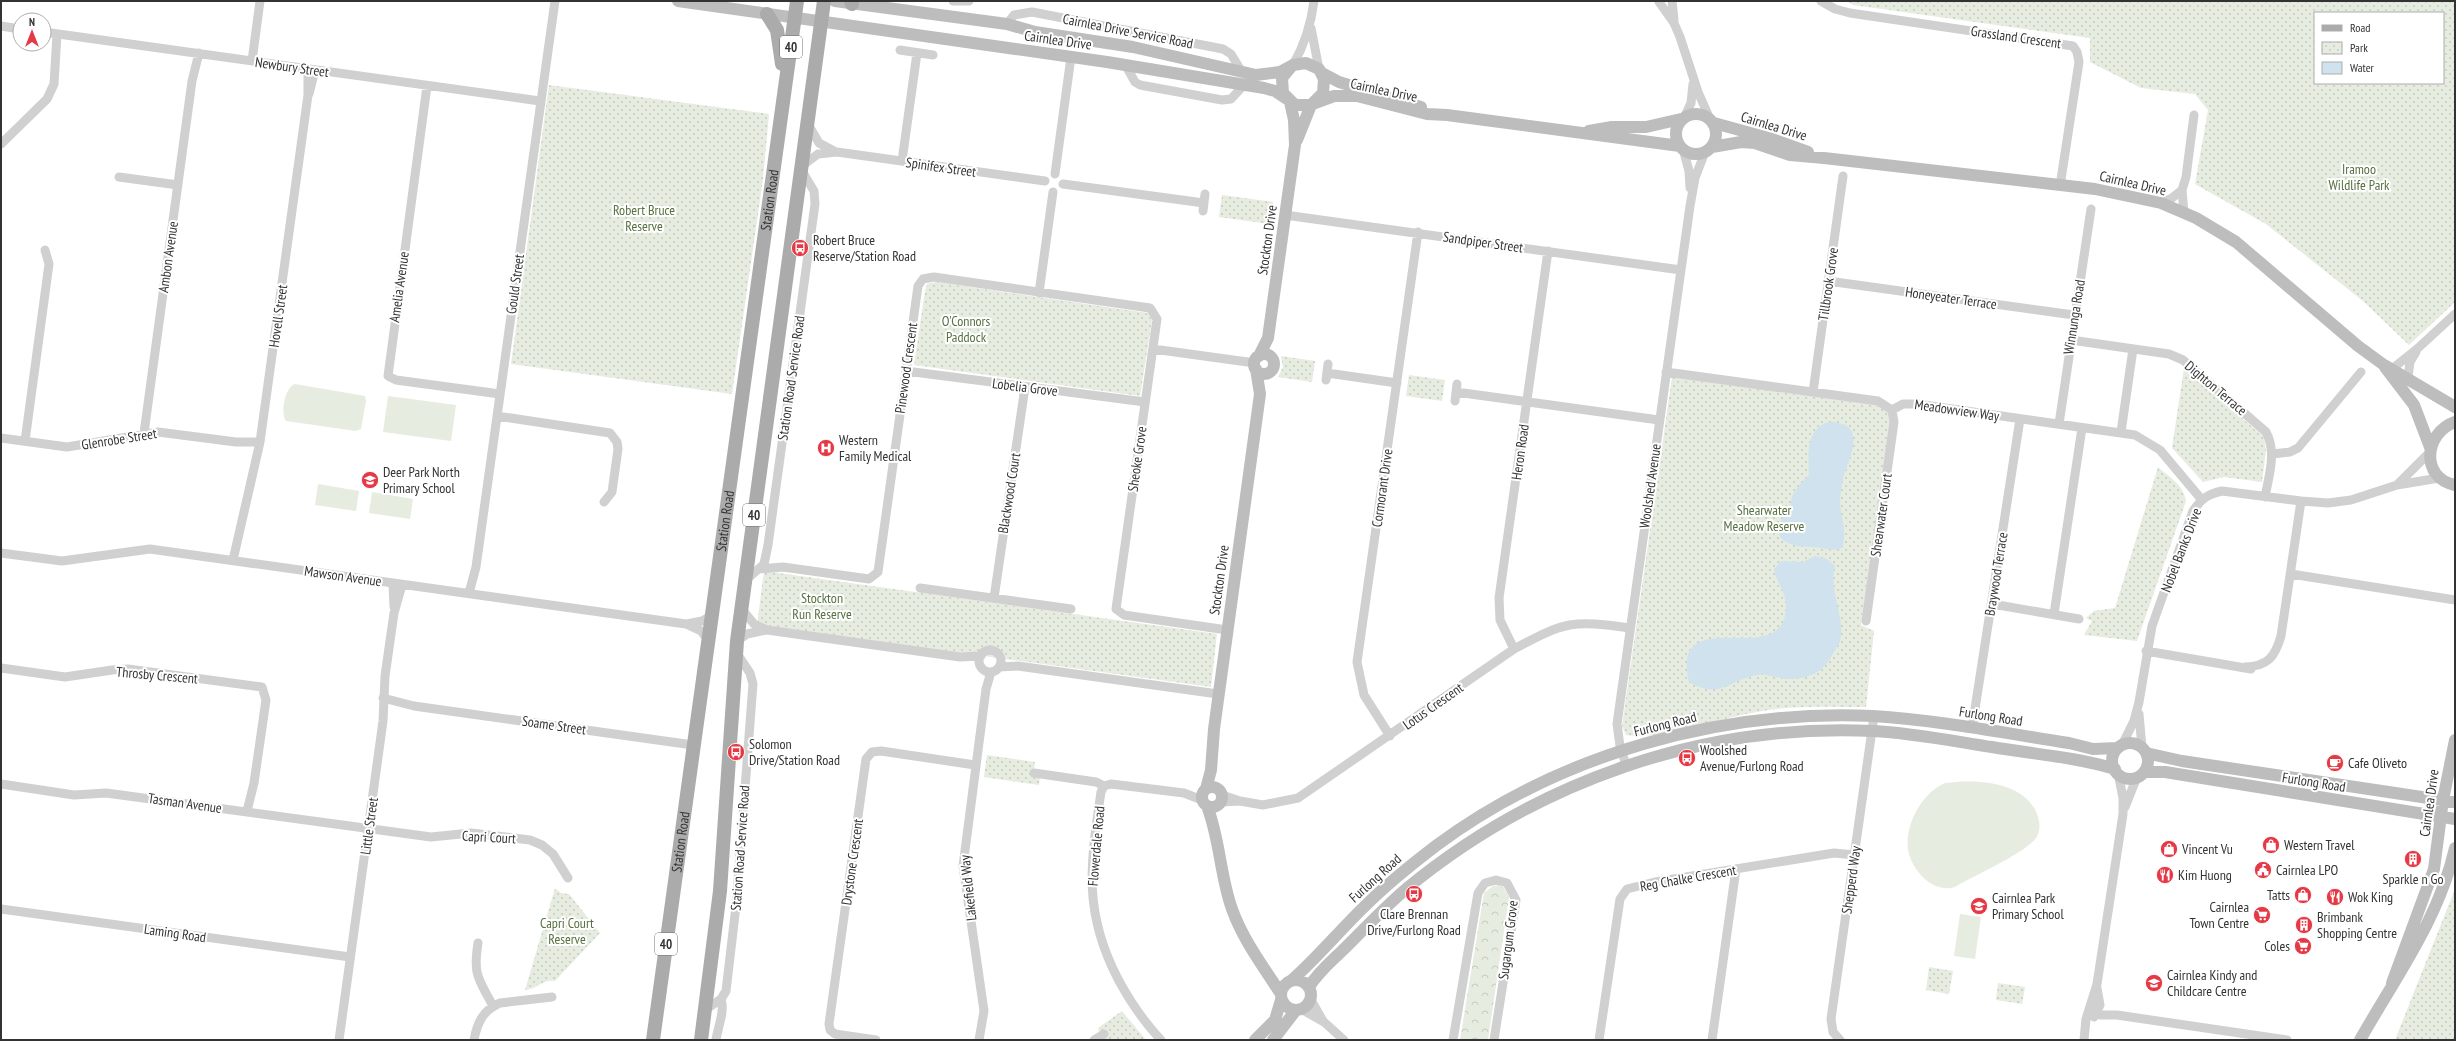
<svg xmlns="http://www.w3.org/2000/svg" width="2456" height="1041" viewBox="0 0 2456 1041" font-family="'PT Sans Narrow',sans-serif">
<defs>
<pattern id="forest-crowns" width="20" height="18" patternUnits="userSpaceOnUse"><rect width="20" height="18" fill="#e6ecdf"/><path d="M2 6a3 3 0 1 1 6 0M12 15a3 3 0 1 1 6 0" fill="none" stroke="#c6cbc0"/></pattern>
<pattern id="park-dots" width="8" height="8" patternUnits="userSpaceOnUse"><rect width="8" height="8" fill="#e6ecdf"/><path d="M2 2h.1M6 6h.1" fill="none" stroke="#c6cbc0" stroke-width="1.8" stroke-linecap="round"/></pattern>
</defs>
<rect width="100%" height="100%" fill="#fff"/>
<!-- grass -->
<path fill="#e6ecdf" d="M295,384L365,396L366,401L361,429L356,431L286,421C280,413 285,387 295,384Z
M388,396L456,405L451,441L383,432Z
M318,484L359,491L356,511L315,505Z
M372,492L413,499L410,519L369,513Z
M1945,783C1976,779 2024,781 2037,814C2040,822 2041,830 2036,838C2024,854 1975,875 1955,887C1933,894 1911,870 1908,849C1905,824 1922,793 1945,783Z
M1960,914L1981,917L1975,959L1954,956Z"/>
<!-- forest -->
<path fill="url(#forest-crowns)" d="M1499,885L1504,888L1509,897L1488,1040H1460L1484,893L1493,886Z"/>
<!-- park -->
<path fill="url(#park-dots)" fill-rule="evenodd" d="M1847,1H2455V302L2409,345L2363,301L2266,224L2195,184L2208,110L2195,94L2141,88L2090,62V38L1853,5ZM2315,13H2443V83H2315Z
M549,85L769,114L763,179L732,394L511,364Z
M1222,195L1273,202L1270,224L1219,217Z
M936,282L1148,313L1152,320L1140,396L914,365L925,291L927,284Z
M1281,356L1315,361L1312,382L1278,377L1283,367Z
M2184,368L2264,437L2266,450L2262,482L2224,477L2203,482L2172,448Z
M1409,375L1445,380L1442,401L1406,396Z
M1672,377L1877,405L1888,411L1891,421L1861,625L1874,631L1866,707C1830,707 1792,705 1757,712C1718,718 1663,741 1626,735L1622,726Z
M2158,467C2170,478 2183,484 2186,501L2137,641L2084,635L2092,621L2086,618L2094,611L2115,608Z
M764,571L1217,634L1211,687L757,625Z
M987,755L1035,762L1033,776L1040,777L1039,785L984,777Z
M555,888L561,893L569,894L600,933L555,981C543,979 537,989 525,990Z
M2455,889V1040H2395Z
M1929,967L1953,971L1949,994L1926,990Z
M1998,983L2025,987L2022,1004L1996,1000Z
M1122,1011L1146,1040H1101L1098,1028Z"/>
<!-- water -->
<path fill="#cfe2ee" d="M1829,422C1865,422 1853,451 1845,472C1842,480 1841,491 1840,499C1840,518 1848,529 1842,548C1832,552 1822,547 1812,547C1798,547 1772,544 1780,523C1781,518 1787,516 1790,511C1792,507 1790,501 1792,497C1796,488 1803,481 1809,475C1808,454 1806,428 1829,422Z
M1815,556L1827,559L1835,566C1828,592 1846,617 1840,641C1838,646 1834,652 1831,657C1822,673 1809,678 1791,679C1779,680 1770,673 1758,675C1728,680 1721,700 1689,682C1669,598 1786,674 1786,606C1786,591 1776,583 1774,569L1781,561L1803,562Z"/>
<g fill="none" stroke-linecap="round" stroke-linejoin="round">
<!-- street -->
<path stroke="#d0d0d0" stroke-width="9" d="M953,1H969
M1672,1L1674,20
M1821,1L1835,9L1850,13L2073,46L2077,52L2079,62L2060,186
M1659,2L1674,23L1680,37L1698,92L1710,119
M1007,24L1014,15L1032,12L1223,49L1231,54L1242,72
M1,26L20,29
M1311,28L1319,69
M44,32L540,101
M900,50L933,55
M252,61L260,1
M1293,65C1305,44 1311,25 1314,1
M1126,66L1135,82L1140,85L1222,100L1231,99L1244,85
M427,86L388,376L396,380L500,394
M309,94L315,70
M1685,116L1691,103L1693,84
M808,124L819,143L834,151
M1,144L47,99L54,84L57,34
M1683,149L1689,171L1690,188
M902,161L917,53
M802,166L818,154L837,152L1045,181
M1055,174L1071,57
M119,177L178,185
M1063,184L1204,203
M2161,203L2172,198L2182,190
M1203,211L1205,194
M2184,213L2182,190L2186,177L2194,115
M1285,215L1681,270
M1828,281L2074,315
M1039,293L1053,192
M2071,340L2169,354L2183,360L2266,432C2277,452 2269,475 2265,497
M1153,349L1255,363
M2392,369L2417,349L2455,314
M906,371L1145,402
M1666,372L1878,401L1892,410L1903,404H1917L2135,435L2160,450L2202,500
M1327,373L1397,383
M2408,377L2410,362L2416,352
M1326,380L1328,364
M1456,392L1659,420
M1813,392L1843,176
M1455,401L1457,384
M497,416L610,433L617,442L618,449L612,492L604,502
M2059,424L2091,209
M2121,432L2133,349
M144,433L192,81L199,53
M1,438L67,447L158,432L236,442H260
M25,441L49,264L45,250
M2272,454L2290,452L2298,448L2361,372
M2397,485L2429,453
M1,553L62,561L150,549L686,624L701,631L708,640
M233,560L260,442L308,95V69
M759,569L783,567L869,579L878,572L918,286L923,279L934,277L1150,308L1157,319L1116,609L1124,615L1227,630
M2291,574L2455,600
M745,581L764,564L768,545L815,204L814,191L802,171
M393,584L394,607
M920,588L1071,609
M469,593L476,567L555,1
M994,598L1025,387
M1992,604L2079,619
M741,608L754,624L767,630L960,657L981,656
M2054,614L2082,428
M1866,621L1894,422L1892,410
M687,624L702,621L712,615
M737,641L747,634L766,630
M1514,649L1500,620L1499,598L1548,251
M979 661a11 11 0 1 1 22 0a11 11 0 1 1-22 0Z
M2146,651L2251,669
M999,667L1018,666L1218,694
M2245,667C2268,666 2275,657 2281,636L2301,501
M1,668L65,677L112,670L128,669L262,687L266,700L254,783L247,811
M383,698L414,706L693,745
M2139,714L2142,748
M1972,728L2020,419
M1390,736L1364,695L1357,662L1418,232
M2122,745L2134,721L2139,702L2152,626L2193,511C2201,499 2208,494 2222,491L2301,501L2328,503L2351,500L2397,485L2439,478
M1626,765L1620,746L1617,724L1690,206L1695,178L1705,152
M1034,773L1096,782L1104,786
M1,784L74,795L106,793L431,837L471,833L530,840L542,845L553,854L568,878
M1222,795L1237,800
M1221,802L1240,801L1263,805L1298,798L1514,649C1566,621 1572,620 1630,628
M2125,807L2137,777
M1,909L350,957
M478,943C473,975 478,978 493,1006
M1311,1000L1323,1021
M2091,1008L2100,1015H2117L2287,1040
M1301,1009L1324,1022L1344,1040
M705,1010L721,999L726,991L736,906L753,684L750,673L736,652
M2094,1017L2100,1005L2097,988
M339,1040L383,721L385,676L394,613L402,585
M474,1040C477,1023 483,1010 500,1003L552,997
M716,1040C718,1026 725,1012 721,999
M876,1040L835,1034L830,1030L829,1024L866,759L872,752L881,751L975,765
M979,1040L984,1011L963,866L986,689L991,672
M1094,1040L1104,1034
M1161,1040C1144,1022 1131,1003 1119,981C1083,913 1090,866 1101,792L1104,786L1111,784L1184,793L1202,800
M1453,1040L1478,893L1485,883L1496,880L1507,883L1516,900L1494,1040
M1599,1040L1620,899L1627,889L1655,882L1834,853L1855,855
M1712,1040L1736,869
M1840,1040L1833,1032L1831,1019L1874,716
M2084,1040L2086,1019L2097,984L2123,814V798L2118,773"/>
<!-- secondary -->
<path stroke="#bdbdbd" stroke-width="12" d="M678,1L1107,62L1264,88L1275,91L1287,99
M835,1L1007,24L1035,32L1133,47L1256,75L1280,72L1293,65L1306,63L1319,69L1324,79L1323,93L1311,105H1295L1283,93L1282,78L1291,67
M1322,73L1339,82L1421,107
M1315,103L1334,96H1357L1427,114L1447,115L1680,146
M1676 134a20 20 0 1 1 40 0a20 20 0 1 1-40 0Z
M1714,123L1772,139L1808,152
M1589,131L1612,127H1646L1681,119
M1297,140L1311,105
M1712,147L1741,142L1755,143L1790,155L1824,158L2095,189L2161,203L2196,218L2236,242L2358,346L2384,365L2455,407
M1254 364a10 10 0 1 1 20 0a10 10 0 1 1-20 0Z
M1259,356L1268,338L1295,145L1294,120L1290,102
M2385,367L2414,405L2430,447
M2455,422C2424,433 2420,478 2455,485
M2112 761a18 18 0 1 1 36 0a18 18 0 1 1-36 0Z
M2146,753L2182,761L2455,802
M2144,772H2165L2455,819
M1202 797a10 10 0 1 1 20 0a10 10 0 1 1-20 0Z
M1206,789L1211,770L1214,729L1260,394L1256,369
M1207,806C1220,839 1220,876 1232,909C1243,940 1263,966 1281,994
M1281 995a15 15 0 1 1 30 0a15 15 0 1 1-30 0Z
M1292,980C1318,957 1340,930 1365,906C1387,884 1412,864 1437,845C1560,754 1721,709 1873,716C1938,720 2004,733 2069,743L2093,749L2118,748
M2392,983L2434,869L2443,800L2455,740
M1309,987C1319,971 1332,961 1345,948C1365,928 1385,907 1406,889C1537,781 1703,723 1873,731C1913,733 1953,741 1992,747C2033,754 2076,757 2115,769
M1255,1040L1275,1020L1281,1000
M1273,1040L1296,1010
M2360,1040C2395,978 2439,919 2455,848"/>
<!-- primary -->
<g stroke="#ababab" stroke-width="14">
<path d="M851,1L852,4"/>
<path d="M767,14L777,30L782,64"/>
<path id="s1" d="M653,1040L797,1"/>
<path d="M701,1040L720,891L737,641L824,1"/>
</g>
</g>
<!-- icons -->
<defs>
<symbol id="bus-disc" viewBox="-11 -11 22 22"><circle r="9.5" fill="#e63946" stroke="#fff"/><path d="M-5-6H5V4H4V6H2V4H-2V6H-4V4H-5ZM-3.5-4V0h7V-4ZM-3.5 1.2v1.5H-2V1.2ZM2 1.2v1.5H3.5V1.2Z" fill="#fff"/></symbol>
<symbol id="hospital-disc" viewBox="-11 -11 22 22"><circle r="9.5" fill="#e63946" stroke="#fff"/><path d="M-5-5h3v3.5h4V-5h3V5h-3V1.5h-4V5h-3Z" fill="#fff"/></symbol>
<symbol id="school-disc" viewBox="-11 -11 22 22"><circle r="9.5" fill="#e63946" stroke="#fff"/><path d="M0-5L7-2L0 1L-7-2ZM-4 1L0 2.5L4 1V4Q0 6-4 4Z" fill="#fff"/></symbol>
<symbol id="cafe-disc" viewBox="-11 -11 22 22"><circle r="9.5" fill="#e63946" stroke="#fff"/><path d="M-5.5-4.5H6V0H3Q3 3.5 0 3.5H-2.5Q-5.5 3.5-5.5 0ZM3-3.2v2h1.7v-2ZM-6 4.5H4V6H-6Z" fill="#fff"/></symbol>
<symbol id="shop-disc" viewBox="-11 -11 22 22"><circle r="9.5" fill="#e63946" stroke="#fff"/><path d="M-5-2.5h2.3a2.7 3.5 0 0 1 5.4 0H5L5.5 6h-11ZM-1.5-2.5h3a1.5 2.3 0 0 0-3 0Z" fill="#fff"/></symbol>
<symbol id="building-disc" viewBox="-11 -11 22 22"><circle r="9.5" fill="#e63946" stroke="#fff"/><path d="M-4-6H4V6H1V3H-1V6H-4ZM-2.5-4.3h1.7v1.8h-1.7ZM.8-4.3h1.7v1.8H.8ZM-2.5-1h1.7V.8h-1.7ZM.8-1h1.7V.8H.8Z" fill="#fff"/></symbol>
<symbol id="civic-disc" viewBox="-11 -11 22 22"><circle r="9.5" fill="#e63946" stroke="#fff"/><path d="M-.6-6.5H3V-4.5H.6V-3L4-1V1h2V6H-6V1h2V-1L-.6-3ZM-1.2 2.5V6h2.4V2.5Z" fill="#fff"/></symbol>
<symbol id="restaurant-disc" viewBox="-11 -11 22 22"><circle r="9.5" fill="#e63946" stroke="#fff"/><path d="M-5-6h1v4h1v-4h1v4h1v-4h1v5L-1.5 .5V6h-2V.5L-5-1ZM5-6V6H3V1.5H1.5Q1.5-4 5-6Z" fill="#fff"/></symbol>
<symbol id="supermarket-disc" viewBox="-11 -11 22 22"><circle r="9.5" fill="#e63946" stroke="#fff"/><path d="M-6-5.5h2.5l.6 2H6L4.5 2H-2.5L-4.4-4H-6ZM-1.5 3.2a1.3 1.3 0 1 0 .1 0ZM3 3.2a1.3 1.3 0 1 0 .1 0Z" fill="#fff"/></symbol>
</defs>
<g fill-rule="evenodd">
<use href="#bus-disc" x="790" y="238" width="20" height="20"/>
<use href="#hospital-disc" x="816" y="438" width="20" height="20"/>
<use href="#school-disc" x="360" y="470" width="20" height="20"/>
<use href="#bus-disc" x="726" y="742" width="20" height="20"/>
<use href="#bus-disc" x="1677" y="748" width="20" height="20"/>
<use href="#cafe-disc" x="2325" y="753" width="20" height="20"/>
<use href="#shop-disc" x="2261" y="835" width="20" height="20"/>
<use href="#shop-disc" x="2159" y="839" width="20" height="20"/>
<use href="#building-disc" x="2403" y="849" width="20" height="20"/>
<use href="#civic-disc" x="2253" y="860" width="20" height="20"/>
<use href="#restaurant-disc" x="2155" y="865" width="20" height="20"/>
<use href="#bus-disc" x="1404" y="884" width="20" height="20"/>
<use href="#shop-disc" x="2293" y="885" width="20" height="20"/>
<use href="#restaurant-disc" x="2325" y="887" width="20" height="20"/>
<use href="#school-disc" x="1969" y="896" width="20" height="20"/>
<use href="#supermarket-disc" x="2252" y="905" width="20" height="20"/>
<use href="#building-disc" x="2294" y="915" width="20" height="20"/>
<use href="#supermarket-disc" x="2293" y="936" width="20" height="20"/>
<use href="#school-disc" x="2144" y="973" width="20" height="20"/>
</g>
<g text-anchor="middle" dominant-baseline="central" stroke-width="4" stroke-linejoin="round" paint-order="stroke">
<!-- shield labels -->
<g fill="#fff" stroke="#707070" stroke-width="1">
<rect x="780" y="36" width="22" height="22" rx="3"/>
<rect x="743" y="504" width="22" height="22" rx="3"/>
<rect x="655" y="933" width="22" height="22" rx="3"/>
</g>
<g font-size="13" font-weight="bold" fill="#333">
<text x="791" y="47">40</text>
<text x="754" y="515">40</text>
<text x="666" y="944">40</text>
</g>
<!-- street labels -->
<g font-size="14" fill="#333" stroke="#fff">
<text transform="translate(1128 31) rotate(11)">Cairnlea Drive Service Road</text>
<text transform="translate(2016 37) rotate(8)">Grassland Crescent</text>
<text transform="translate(1058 40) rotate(8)">Cairnlea Drive</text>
<text transform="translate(292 67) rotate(8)">Newbury Street</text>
<text transform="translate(1384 90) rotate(12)">Cairnlea Drive</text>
<text transform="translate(1774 126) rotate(17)">Cairnlea Drive</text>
<text transform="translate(941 167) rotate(8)">Spinifex Street</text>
<text transform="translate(2133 183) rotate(13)">Cairnlea Drive</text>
<text stroke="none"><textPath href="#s1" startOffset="848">Station Road</textPath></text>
<text transform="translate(1267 240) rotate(-82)">Stockton Drive</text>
<text transform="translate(1483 242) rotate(8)">Sandpiper Street</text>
<text transform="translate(168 257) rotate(-82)">Ambon Avenue</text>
<text transform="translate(515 284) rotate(-82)">Gould Street</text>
<text transform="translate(1828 284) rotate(-82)">Tillbrook Grove</text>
<text transform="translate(399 287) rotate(-82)">Amelia Avenue</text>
<text transform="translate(1951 298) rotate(8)">Honeyeater Terrace</text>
<text transform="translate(278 316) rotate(-82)">Hovell Street</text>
<text transform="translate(2074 317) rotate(-81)">Winnunga Road</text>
<text transform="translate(906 368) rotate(-82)">Pinewood Crescent</text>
<text transform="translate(791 378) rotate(-82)">Station Road Service Road</text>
<text transform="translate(1025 387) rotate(7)">Lobelia Grove</text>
<text transform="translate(2216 388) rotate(40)">Dighton Terrace</text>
<text transform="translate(1957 410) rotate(8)">Meadowview Way</text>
<text transform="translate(119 439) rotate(-9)">Glenrobe Street</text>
<text transform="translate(1520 452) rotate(-82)">Heron Road</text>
<text transform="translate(1137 459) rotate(-82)">Sheoke Grove</text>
<text transform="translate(1650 486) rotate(-82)">Woolshed Avenue</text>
<text transform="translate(1382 488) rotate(-82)">Cormorant Drive</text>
<text transform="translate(1009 493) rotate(-81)">Blackwood Court</text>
<text transform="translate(1881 515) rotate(-82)">Shearwater Court</text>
<text stroke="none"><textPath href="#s1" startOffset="524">Station Road</textPath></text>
<text transform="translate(2181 550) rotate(-69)">Nobel Banks Drive</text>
<text transform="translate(1996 574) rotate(-81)">Braywood Terrace</text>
<text transform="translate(343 576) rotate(8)">Mawson Avenue</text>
<text transform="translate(1219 580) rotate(-82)">Stockton Drive</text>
<text transform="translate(157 675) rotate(5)">Throsby Crescent</text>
<text transform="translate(1433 706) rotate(-35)">Lotus Crescent</text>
<text transform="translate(1991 716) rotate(9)">Furlong Road</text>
<text transform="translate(1665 724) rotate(-14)">Furlong Road</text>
<text transform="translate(554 725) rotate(8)">Soame Street</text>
<text transform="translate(2314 782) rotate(9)">Furlong Road</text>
<text transform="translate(185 803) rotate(8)">Tasman Avenue</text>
<text transform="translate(2429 803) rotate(-82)">Cairnlea Drive</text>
<text transform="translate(369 826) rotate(-82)">Little Street</text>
<text transform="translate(489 837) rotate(3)">Capri Court</text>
<text stroke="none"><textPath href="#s1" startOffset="200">Station Road</textPath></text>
<text transform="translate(1096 846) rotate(-85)">Flowerdale Road</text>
<text transform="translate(740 848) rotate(-86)">Station Road Service Road</text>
<text transform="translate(852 862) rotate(-82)">Drystone Crescent</text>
<text transform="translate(1375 878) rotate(-42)">Furlong Road</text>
<text transform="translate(1688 878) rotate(-10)">Reg Chalke Crescent</text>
<text transform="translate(1851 880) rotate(-82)">Shepperd Way</text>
<text transform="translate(968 888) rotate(-96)">Lakefield Way</text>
<text transform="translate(175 933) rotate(8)">Laming Road</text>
<text transform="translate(1508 940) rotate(-83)">Sugargum Grove</text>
</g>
<!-- park labels -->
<g font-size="14" fill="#56703f" stroke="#fff">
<text x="2359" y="169">Iramoo<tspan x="2359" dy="16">Wildlife Park</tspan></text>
<text x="644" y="210">Robert Bruce<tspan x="644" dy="16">Reserve</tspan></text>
<text x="966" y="321">O'Connors<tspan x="966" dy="16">Paddock</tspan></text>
<text x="1764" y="510">Shearwater<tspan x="1764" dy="16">Meadow Reserve</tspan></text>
<text x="822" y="598">Stockton<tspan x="822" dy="16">Run Reserve</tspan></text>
<text x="567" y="923">Capri Court<tspan x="567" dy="16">Reserve</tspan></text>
</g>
<!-- poi labels -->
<g font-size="14" fill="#333" stroke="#fff" text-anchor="start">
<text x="813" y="240">Robert Bruce<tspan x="813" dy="16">Reserve/Station Road</tspan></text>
<text x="839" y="440">Western<tspan x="839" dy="16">Family Medical</tspan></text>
<text x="383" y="472">Deer Park North<tspan x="383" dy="16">Primary School</tspan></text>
<text x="749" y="744">Solomon<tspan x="749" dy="16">Drive/Station Road</tspan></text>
<text x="1700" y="750">Woolshed<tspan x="1700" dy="16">Avenue/Furlong Road</tspan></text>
<text x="2348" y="763">Cafe Oliveto</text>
<text x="2284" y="845">Western Travel</text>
<text x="2182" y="849">Vincent Vu</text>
<text x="2276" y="870">Cairnlea LPO</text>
<text x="2178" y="875">Kim Huong</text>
<text x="2413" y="879" text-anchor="middle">Sparkle n Go</text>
<text x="2290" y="895" text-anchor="end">Tatts</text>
<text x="2348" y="897">Wok King</text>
<text x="1992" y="898">Cairnlea Park<tspan x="1992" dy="16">Primary School</tspan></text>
<text x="2249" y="907" text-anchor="end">Cairnlea<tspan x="2249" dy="16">Town Centre</tspan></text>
<text x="1414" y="914" text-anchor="middle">Clare Brennan<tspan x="1414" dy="16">Drive/Furlong Road</tspan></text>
<text x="2317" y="917">Brimbank<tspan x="2317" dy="16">Shopping Centre</tspan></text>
<text x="2290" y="946" text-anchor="end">Coles</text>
<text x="2167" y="975">Cairnlea Kindy and<tspan x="2167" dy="16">Childcare Centre</tspan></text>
</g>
</g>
<!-- border -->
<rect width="2456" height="1041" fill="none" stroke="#333333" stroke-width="4"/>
<!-- legend -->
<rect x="2314" y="12" width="130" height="72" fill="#ffffff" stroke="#adadad"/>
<rect x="2322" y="25" width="20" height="6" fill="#ababab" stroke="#adadad"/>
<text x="2350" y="32" font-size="12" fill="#333333">Road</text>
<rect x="2322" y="42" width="20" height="12" fill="url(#park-dots)" stroke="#adadad"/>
<text x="2350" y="52" font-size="12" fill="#333333">Park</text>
<rect x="2322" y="62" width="20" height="12" fill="#cfe2ee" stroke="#adadad"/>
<text x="2350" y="72" font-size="12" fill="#333333">Water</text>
<!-- north arrow -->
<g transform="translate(32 32)"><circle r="19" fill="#ffffff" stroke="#adadad"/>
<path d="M0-3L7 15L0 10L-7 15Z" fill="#e63946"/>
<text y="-6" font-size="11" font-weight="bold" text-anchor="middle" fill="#333333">N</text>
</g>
</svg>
